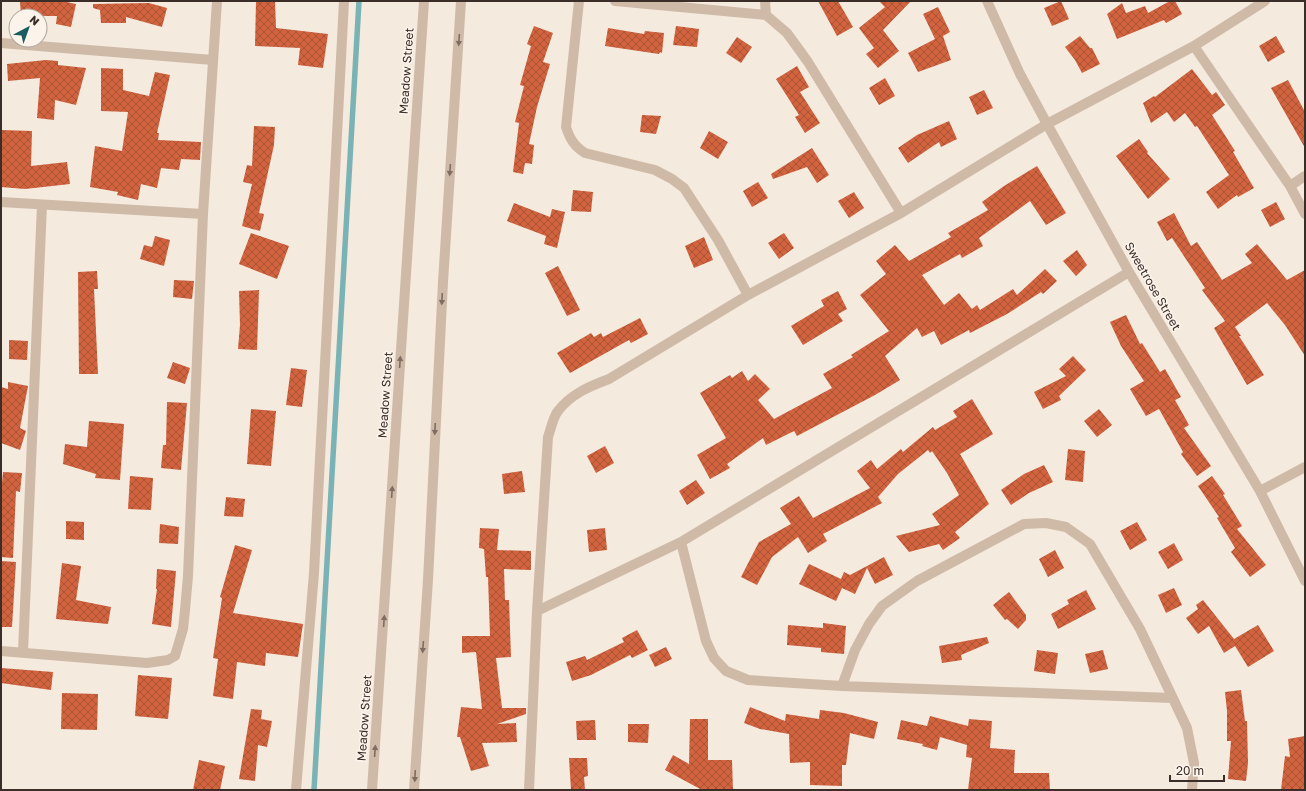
<svg xmlns="http://www.w3.org/2000/svg" width="1306" height="791" viewBox="0 0 1306 791" font-family="'Golos Text',sans-serif">
<defs>
<pattern id="building-cross-hatch" width="8" height="8" patternUnits="userSpaceOnUse"><rect width="8" height="8" fill="#d1633f"/><path d="M0 0l8 8M0 8l8-8" fill="none" stroke="#ab5235"/></pattern>
</defs>
<rect width="100%" height="100%" fill="#f5eade"/>
<g fill="none" stroke-linecap="round" stroke-linejoin="round">
<!-- stream -->
<path stroke="#7ab3b5" stroke-width="5.5" d="M314,790L359,1"/>
</g>
<!-- building -->
<path fill="url(#building-cross-hatch)" d="M20,1H62L76,4L71,27L56,24L57,16H21Z
M256,1H275L276,28L328,34L323,68L298,65L300,48L255,46Z
M818,1H838L853,27L837,36Z
M879,1H911L883,30L899,51L878,68L866,54L874,48L859,28L885,7Z
M1061,1L1069,19L1052,26L1044,8Z
M1170,1H1175L1182,14L1166,23L1164,20L1117,39L1107,14L1122,3L1126,13L1145,6L1148,13Z
M149,3L167,8L162,27L126,17V23H101L100,10L93,8V4Z
M938,7L950,32L943,36L951,60L918,72L908,53L935,39L923,14Z
M534,26L553,33L543,62L550,64L537,107L529,144L534,145L532,164L525,163L523,174L513,172L519,123L515,122L524,86L520,85L531,46L527,44Z
M676,26L699,29L697,47L673,45Z
M608,28L644,34L645,31L664,33L662,53L660,52L659,54L605,46Z
M1080,36L1090,48H1092L1100,64L1082,73L1075,60L1065,47Z
M1276,36L1285,52L1268,62L1259,46Z
M737,37L752,47L741,63L726,53Z
M46,60L58,61V65L86,68L76,105L55,100L54,120L37,118L40,78L8,81L7,64Z
M797,66L809,87L800,92L820,123L805,133L795,117L799,115L776,79Z
M101,68L123,69V90L149,96L155,72L170,75L157,133H159L158,140L201,142L200,160L181,159L179,170L161,168L157,188L141,184L138,200L117,195L118,192L90,187L95,146L122,151L128,112L101,111Z
M1192,69L1212,95L1216,92L1225,105L1212,115L1235,151L1233,152L1254,188L1238,197L1237,195L1218,209L1206,192L1229,175L1197,126L1195,127L1185,113L1174,122L1167,112L1151,123L1143,103L1154,96L1155,97Z
M885,78L895,96L879,105L869,88Z
M1288,80L1305,112V148L1271,88Z
M984,90L993,108L977,115L969,97Z
M642,115L661,116L656,134L640,132Z
M949,121L957,139L941,147L939,142L908,163L898,148L917,135Z
M254,126L275,127L274,145L259,213L264,214L260,231L242,226L252,184L243,182L247,165L252,166Z
M1,130L32,131L31,166L67,162L70,184L25,189L1,187Z
M709,131L728,142L718,159L700,148Z
M1139,139L1148,152L1147,153L1170,179L1148,199L1116,156Z
M812,148L829,175L817,183L807,167L773,179L771,174Z
M1037,166L1066,213L1046,225L1030,201L979,238L983,246L962,258L960,254L922,275L944,305L959,293L972,309L977,305L980,310L1013,289L1017,295L1045,269L1057,281L1043,294L1041,292L1007,314L970,333L969,330L941,345L934,331L922,337L917,328L885,356L900,380L875,395L797,436L794,431L766,445L763,438L727,464L730,468L710,479L697,455L726,438L700,393L730,375L732,378L742,371L748,381L755,374L770,389L758,400L774,419L832,388L823,374L853,357L851,355L889,331L860,295L886,274L876,261L895,245L909,261L951,237L948,233L988,210L982,202L1004,186Z
M758,182L768,198L752,207L743,191Z
M573,190L593,192L591,212L571,211Z
M854,192L864,208L849,218L838,201Z
M1276,202L1285,219L1270,227L1261,210Z
M514,203L550,217L552,209L565,212L557,248L544,244L546,236L507,221Z
M1174,213L1191,246L1197,242L1222,280L1252,263L1245,254L1257,244L1287,280L1305,270V356L1285,325L1267,303L1235,327L1241,336H1239L1264,375L1247,385L1214,328L1225,321L1202,290L1205,288L1172,238L1167,241L1157,222Z
M251,233L289,246L277,279L239,264Z
M784,233L794,248L779,259L768,243Z
M155,236L170,240L164,266L140,259L144,245L152,247Z
M704,237L713,260L694,268L685,246Z
M1077,250L1087,265L1076,276L1063,261Z
M558,266L580,310L567,316L545,273Z
M97,271L98,289H94L98,374H79L78,272Z
M174,280L194,281L192,299L173,297Z
M259,290L257,350L238,349L240,325L239,291Z
M838,291L847,309L838,314L843,321L803,345L791,326L824,306L821,300Z
M1126,315L1140,344L1142,343L1160,372L1165,369L1181,397L1175,400L1189,425L1184,428L1211,466L1197,476L1181,454L1183,452L1159,409L1146,416L1130,389L1144,381L1121,346L1110,322Z
M640,318L648,334L631,343L629,340L570,373L557,353L591,333L594,337L601,333L603,337Z
M9,340L28,341L27,360L9,359Z
M1073,356L1086,370L1059,396L1061,400L1043,409L1034,392L1066,376L1059,369Z
M173,362L190,368L185,384L167,378Z
M291,368L307,370L302,407L286,405Z
M8,382L28,386L20,428L26,431L20,450L1,443V387L8,389Z
M972,399L993,434L960,454L989,504L955,532L960,538L943,550L939,544L909,552L896,536L940,525L932,514L959,495L947,473L932,451L930,453L928,450L898,474L878,497L882,503L823,534L827,541L808,553L798,537L772,557L757,585L741,577L759,542L791,524L780,508L799,496L813,518L870,488L857,471L871,460L877,469L901,449L903,452L933,427L935,430L957,417L953,411Z
M167,402L187,403L181,470L161,468L163,445H166Z
M251,409L276,411L271,466L247,464Z
M1099,409L1112,425L1097,437L1084,421Z
M89,421L124,424L120,480L95,478L96,474L63,464L65,444L87,447Z
M605,446L614,463L596,473L587,456Z
M1068,449L1085,451L1083,482L1065,480Z
M1044,465L1053,482L1029,493L1011,505L1001,490L1024,474Z
M522,471L525,492L504,494L502,474Z
M3,472L22,473L20,492L16,491L13,558L1,557V494Z
M130,476L153,478L151,510L128,509Z
M1212,476L1225,494L1223,495L1242,526L1237,529L1266,565L1250,577L1231,552L1235,548L1217,518L1219,517L1198,486Z
M696,480L705,493L687,505L679,491Z
M226,497L245,499L243,517L224,516Z
M66,521L84,522V540L66,539Z
M1137,522L1147,540L1130,550L1120,531Z
M160,524L179,527L178,544L159,543Z
M480,528L499,529L497,550L531,551V570L504,569L505,600H509L511,657L496,658L502,708H526V714L497,724L516,723L517,742L482,743L489,766L471,771L460,737H457L461,707L482,709L476,652L462,653V636H490L488,577H486L484,549L479,548Z
M605,528L607,550L589,552L587,530Z
M1174,543L1183,560L1168,569L1158,552Z
M235,545L252,550L233,613L303,624L298,657L266,653L265,666L237,662L233,699L213,696L218,659L213,658L222,598L220,597Z
M1055,550L1064,568L1048,577L1039,559Z
M884,557L893,575L875,584L867,568L855,594L842,588L836,601L799,584L809,564L841,579L844,572L850,575Z
M1,561L16,562L12,627H1Z
M62,563L81,566L76,600L111,607L108,624L56,619Z
M157,569L176,571L171,627L152,624L157,589H156Z
M1174,588L1182,605L1166,613L1158,595Z
M1086,590L1096,609L1058,629L1051,614L1069,604L1067,600Z
M1009,592L1026,615V620L1018,629L1007,619L1005,620L993,605Z
M1203,600L1234,639L1258,625L1274,651L1248,667L1235,646L1224,653L1209,626L1198,634L1186,618L1198,609L1196,605Z
M823,623L846,626L844,654L821,652V648L787,645L788,625L823,628Z
M637,630L648,650L632,658L630,655L591,675L572,681L566,662L585,656L587,660L624,642L622,638Z
M987,637L989,643L961,655L962,660L942,663L939,646Z
M666,647L672,659L655,667L649,655Z
M1037,650L1058,653L1055,674L1034,671Z
M1103,650L1108,669L1090,673L1085,654Z
M1,668L53,672L51,690L1,683Z
M138,675L172,678L168,719L135,716Z
M1241,690L1245,721H1247L1248,763L1246,781L1228,779L1231,741H1227V711L1225,692Z
M62,693L98,694L97,730L61,729Z
M750,707L785,721L786,714L819,719L820,710L844,713L878,722L874,739L850,733L846,765H842V786L810,785V762L790,763L789,734L760,729L744,723Z
M251,709L262,710L261,719L272,721L267,747L258,745L255,781L239,779Z
M930,716L968,726L969,719L992,721L990,748L1015,750L1014,773H1049L1050,790H968L972,758L966,757L967,745L940,737L937,750L922,746L923,744L897,739L901,720L927,726Z
M690,719H708V760H732L733,790H702L665,770L673,755L689,764Z
M595,720L596,740H577L576,721Z
M628,724H649L648,743L628,742Z
M1305,736V790H1281L1285,756L1290,757L1288,739Z
M569,758H587L588,776L584,777L585,790H571Z
M199,760L225,766L220,790H193Z"/>
<g fill="none" stroke-linecap="round" stroke-linejoin="round">
<!-- minor -->
<path stroke="#cfbaa8" stroke-width="10" d="M579,1L566,127C570,139 574,146 585,153L655,170L672,179L684,188L718,240L748,295
M615,1L766,15L787,33L808,62L901,213
M765,1L766,15
M987,1L1020,74L1047,124L1129,272L1260,491L1305,581
M1,43L213,60
M1194,46L1290,186L1305,214
M1290,186L1305,176
M1,202L203,214
M1260,491L1305,467
M681,542L706,641L714,658L726,671L748,680L842,686L1172,698
M537,611L681,542L1129,272
M1,651L147,663L168,660L175,656L183,629L185,610L188,576L203,214L217,1
M23,652L42,205
M842,686L855,650L869,624L882,606L917,581L1024,524L1046,523L1066,527L1090,544L1140,629L1187,728L1194,763L1192,790
M296,790L314,573L344,1
M529,790L537,611L548,437C551,429 553,417 558,411C571,394 590,386 609,379L748,295L901,213L1047,124L1194,46L1265,1"/>
<!-- tertiary -->
<path stroke="#cfbaa8" stroke-width="10" d="M372,790L424,1
M414,790L428,580L443,282L461,1"/>
</g>
<!-- one-way arrows -->
<defs><path id="oneway-solid" d="M-6-.8H1V-3.2L6.5 0L1 3.2V.8H-6Z"/></defs>
<g fill="#7e6d62">
<use href="#oneway-solid" transform="translate(459 40) rotate(94)"/>
<use href="#oneway-solid" transform="translate(450 170) rotate(94)"/>
<use href="#oneway-solid" transform="translate(442 299) rotate(93)"/>
<use href="#oneway-solid" transform="translate(400 362) rotate(-86)"/>
<use href="#oneway-solid" transform="translate(435 429) rotate(93)"/>
<use href="#oneway-solid" transform="translate(392 492) rotate(-86)"/>
<use href="#oneway-solid" transform="translate(384 621) rotate(-86)"/>
<use href="#oneway-solid" transform="translate(423 647) rotate(94)"/>
<use href="#oneway-solid" transform="translate(375 751) rotate(-86)"/>
<use href="#oneway-solid" transform="translate(415 776) rotate(93)"/>
</g>
<g text-anchor="middle" dominant-baseline="central" stroke-width="3" stroke-linejoin="round" paint-order="stroke">
<!-- street labels -->
<g font-size="12" fill="#3b2e29" stroke="#fcf4eb">
<text transform="translate(406 71) rotate(-86)">Meadow Street</text>
<text transform="translate(1153 286) rotate(60)">Sweetrose Street</text>
<text transform="translate(385 395) rotate(-86)">Meadow Street</text>
<text transform="translate(364 718) rotate(-86)">Meadow Street</text>
</g>
</g>
<!-- border -->
<rect width="1306" height="791" fill="none" stroke="#3b2e29" stroke-width="4"/>
<!-- north arrow -->
<g transform="translate(28 28) rotate(41)"><circle r="19" fill="#fcf4eb" stroke="#afa59d"/>
<path d="M0-3L7 15L0 10L-7 15Z" fill="#1a5c61"/>
<text y="-6" font-size="11" font-weight="bold" text-anchor="middle" fill="#3b2e29">N</text>
</g>
<!-- scale -->
<path d="M1170 775v6h54v-6" fill="none" stroke="#3b2e29" stroke-width="2"/>
<text x="1176" y="775" font-size="12" fill="#3b2e29" stroke="#fcf4eb" stroke-width="3" paint-order="stroke">20 m</text>
</svg>
